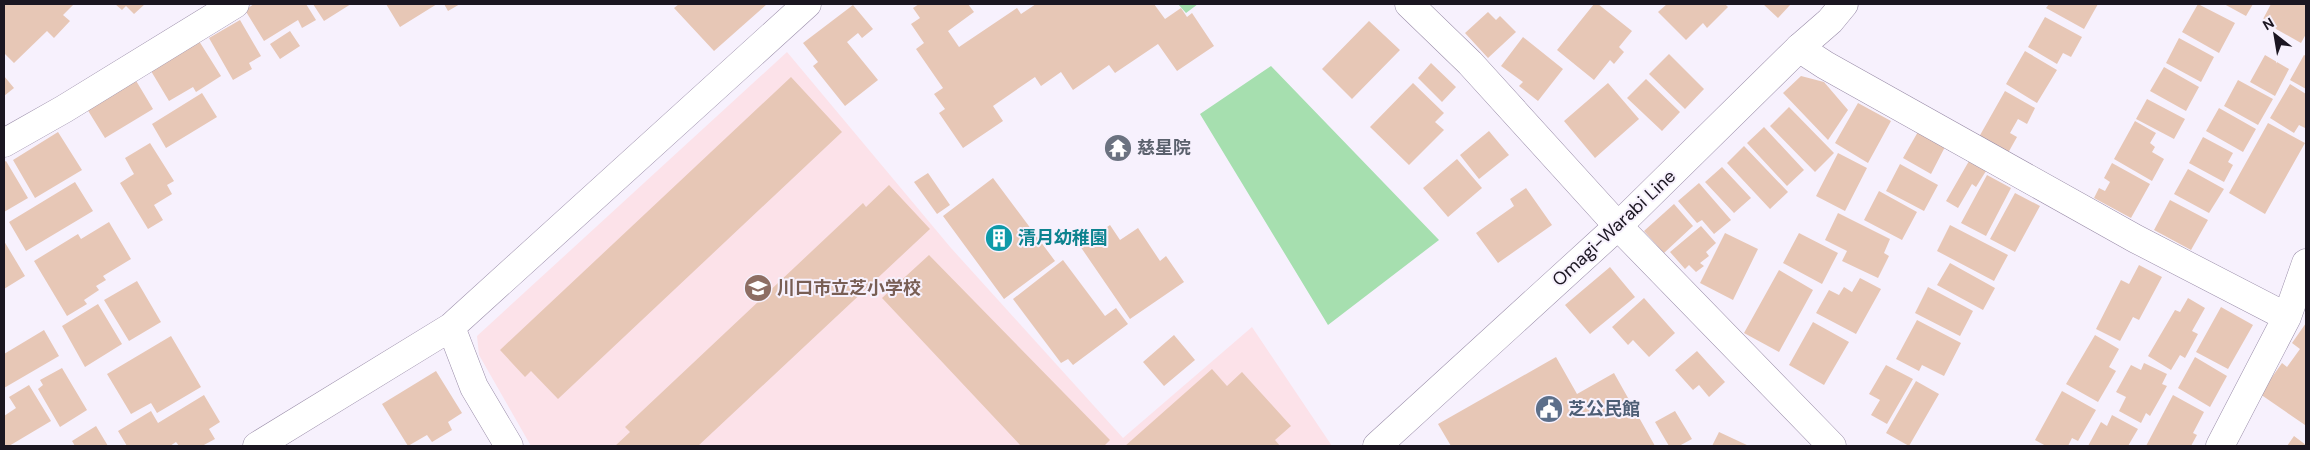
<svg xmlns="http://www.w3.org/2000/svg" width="2310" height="450" viewBox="0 0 2310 450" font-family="'DM Sans','Noto Sans JP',sans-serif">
<rect width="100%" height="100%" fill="#f7f1fd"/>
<!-- education -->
<path fill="#fce2e9" d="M787,52L951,248L1123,438L1252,327L1332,446H531L479,355L477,336Z"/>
<!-- green -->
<path fill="#a6dfaf" d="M1178,4H1198L1186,13Z
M1271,66L1439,240L1328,325L1200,114Z"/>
<!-- building -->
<path fill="#e7c7b6" d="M4,4H74L63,15L70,21L54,38L47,31L14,63L4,53Z
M115,4H145L134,14L126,6L122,10Z
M254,4H306L316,20L302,28L298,20L264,41L245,10Z
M313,4H351L324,21Z
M386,4H437L400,27Z
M444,4H460L448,11Z
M679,4H767L714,51L674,8Z
M919,4H968L974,12L948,31L959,47L1017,8L1021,14L1036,4H1154L1165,19L1181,8L1187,17L1192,13L1214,46L1177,71L1158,44L1115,73L1109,65L1073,90L1061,72L1041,86L1035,77L993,106L1003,121L963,148L939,113L945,109L934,94L943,88L916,49L924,43L911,24L920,18L913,8Z
M1594,4H1598L1632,31L1619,47L1624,52L1614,64L1610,60L1594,80L1557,50Z
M1667,4H1725L1728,7L1707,28L1703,23L1686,40L1658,12Z
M1763,4H1791L1778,18Z
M2049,4H2098L2084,29L2046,8Z
M2198,4L2235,23L2219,53L2182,32Z
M2224,4H2253L2246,16Z
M2271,4H2306V34L2301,43L2262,21Z
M853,5L873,29L862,38L858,33L847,42L878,80L845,106L813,66L818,62L803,43Z
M1488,12L1496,20L1500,16L1516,32L1488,58L1465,33Z
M2045,17L2082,37L2071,57L2063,53L2057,64L2028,47Z
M240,20L261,56L249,63L252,69L233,80L209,38Z
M1369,21L1400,50L1352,99L1322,69Z
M290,31L300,46L280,59L270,44Z
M1523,37L1563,69L1538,101L1519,86L1523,82L1501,66Z
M2179,38L2214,57L2201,82L2166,63Z
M199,41L221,76L196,92L193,87L169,101L151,71Z
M2025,51L2057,70L2037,103L2006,84Z
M1669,54L1704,89L1685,109L1649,74Z
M2265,55L2289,69L2275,96L2250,82Z
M2304,55L2306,56V89L2290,80Z
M1431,63L1456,87L1442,102L1418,78Z
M2164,67L2199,87L2186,111L2150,91Z
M4,76L14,88L4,96Z
M1801,76L1824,82L1848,110L1828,140L1783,93Z
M791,77L842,132L558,399L531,371L525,377L500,350Z
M135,79L153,109L105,138L87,109Z
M1646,79L1680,112L1662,131L1627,98Z
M2238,80L2273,99L2258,125L2224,106Z
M1413,83L1444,113L1435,122L1444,130L1409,165L1370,127Z
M1608,83L1639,119L1595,158L1564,121Z
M2290,84L2306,94V126L2305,128L2299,125L2294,133L2270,118Z
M2005,91L2035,108L2027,124L2018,119L2010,133L2017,137L2008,153L1979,137Z
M202,93L217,117L166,148L152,124Z
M2147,99L2185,119L2174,139L2136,119Z
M1858,103L1891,121L1868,163L1835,143Z
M1789,107L1834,153L1815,172L1770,126Z
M2219,108L2256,129L2243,152L2206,131Z
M2135,121L2156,133L2150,143L2155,147L2152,152L2164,159L2152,181L2114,159Z
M2268,123L2305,143L2265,214L2229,193Z
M1764,127L1804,170L1787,186L1747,143Z
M1919,130L1946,145L1931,174L1903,158Z
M1489,131L1509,155L1479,179L1460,155Z
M58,132L82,170L35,198L13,160Z
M2203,137L2233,153L2228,162L2233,165L2224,182L2189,163Z
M150,143L174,181L167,185L172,194L154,205L163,220L148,229L120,183L134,174L125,158Z
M1744,146L1788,192L1770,209L1727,163Z
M1838,153L1867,168L1845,211L1816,196Z
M1457,159L1482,188L1448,217L1423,188Z
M6,161L28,198L4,212V162Z
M1969,161L1986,171L1976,187L1972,184L1958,208L1946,201Z
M2112,163L2150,184L2131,218L2094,198L2099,188L2105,191L2110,182L2104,178Z
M1900,164L1938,185L1924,211L1886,191Z
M1722,167L1751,198L1734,213L1705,182Z
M2188,169L2224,189L2209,213L2174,194Z
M928,173L950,205L937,214L914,182Z
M1987,175L2011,188L1986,236L1961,223Z
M993,178L1055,261L1004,299L943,216Z
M75,182L93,211L26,251L9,222Z
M1699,183L1731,220L1714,234L1702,220L1697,223L1678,201Z
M889,185L930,229L698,446H615L630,432L625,427L863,203L866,207Z
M1526,188L1552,225L1498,263L1476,233L1514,206L1510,199Z
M1879,191L1917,212L1902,240L1864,220Z
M2015,193L2040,206L2015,252L1990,239Z
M2170,200L2208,220L2191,250L2154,230Z
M1674,204L1693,226L1664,253L1644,231Z
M1838,213L1890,239L1884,253L1889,256L1878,278L1842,261L1847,251L1825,240Z
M109,222L131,259L103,276L106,280L96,286L99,290L84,300L87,304L67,316L34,261L78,234L81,239Z
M1110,225L1120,240L1138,228L1160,261L1166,256L1184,282L1130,319L1080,246Z
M1950,225L2008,255L1994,281L1937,251Z
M1701,226L1716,243L1706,252L1709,256L1700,263L1704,266L1696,272L1689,265L1685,269L1670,252Z
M1725,233L1758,249L1733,300L1700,283Z
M1799,233L1838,253L1822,284L1783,263Z
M4,241L25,276L4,289Z
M929,255L1110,440L1104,446H1021L882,298Z
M1063,260L1105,316L1116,308L1128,324L1073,365L1068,359L1061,363L1013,299Z
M1950,263L1995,288L1983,310L1937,285Z
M2139,265L2162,277L2139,320L2133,317L2120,341L2096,329L2121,280L2129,284Z
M1610,267L1635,297L1590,334L1565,305Z
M1779,270L1813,290L1779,352L1744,333Z
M1860,278L1881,289L1856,334L1816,313L1829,290L1839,295L1844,287L1852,292Z
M137,281L161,322L129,341L104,300Z
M1928,287L1973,311L1960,336L1915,313Z
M1644,298L1675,333L1649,357L1633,340L1628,345L1612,327Z
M2188,298L2205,308L2192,331L2198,334L2185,358L2180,355L2171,370L2148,356L2175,310L2180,312Z
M98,304L122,344L85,367L62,326Z
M2221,307L2253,325L2228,369L2196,352Z
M1917,320L1961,343L1944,376L1922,365L1919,371L1896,359Z
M1813,322L1849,342L1824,385L1789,365Z
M2306,323V423L2305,425L2260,394L2282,363L2287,367L2300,349L2292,343Z
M44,330L59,356L4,388V354Z
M1174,335L1195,360L1164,386L1143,362Z
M2095,335L2119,349L2109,367L2116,371L2098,402L2066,384Z
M171,336L201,387L157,413L151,403L131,414L107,374Z
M1697,351L1725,382L1709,397L1699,385L1693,390L1675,370Z
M1556,357L1577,394L1614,373L1655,446H1451L1438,424Z
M2195,357L2227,376L2210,407L2178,388Z
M2144,363L2167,374L2162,384L2167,386L2150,416L2146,413L2141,423L2119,411L2126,397L2116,392L2131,365L2141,370Z
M1886,365L1913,379L1887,424L1871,415L1880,400L1869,394Z
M62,368L87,410L60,427L38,389L43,385L40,380Z
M1212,369L1227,386L1242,372L1291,426L1275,440L1280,446H1125Z
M436,371L462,413L448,422L452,430L432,442L427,435L408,446L382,404Z
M1916,381L1939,394L1909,446L1886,433Z
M29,385L51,421L9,446H4V416L16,408L9,397Z
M2062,391L2096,410L2078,441L2072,438L2068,446H2046L2035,440Z
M204,395L220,422L209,429L215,439L202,446H179L176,442L170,446H127L118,431L151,411L158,423Z
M2173,395L2204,412L2193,433L2197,435L2191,446H2146Z
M1675,411L1692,439L1679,446H1669L1655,422Z
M2112,415L2138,429L2128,446H2088L2101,422L2107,426Z
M96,426L108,446H75L72,441Z
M1719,432L1749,446H1712Z
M2294,436L2306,445V446H2287Z"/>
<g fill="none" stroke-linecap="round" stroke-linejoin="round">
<defs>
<path id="minor" d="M1409,4L1470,63L1618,226L1832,446
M1799,48L1825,65L2136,239L2287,317
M4,143L64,109L235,4
M451,327L474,387L509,446
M257,446L451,327L807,4
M2220,446L2287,317L2306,263"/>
<path id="major" d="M1377,446L1618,226L1799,48L1830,21L1844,4"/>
</defs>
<!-- minor casing -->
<use href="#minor" stroke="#9a8da9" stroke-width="29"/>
<!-- major casing -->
<use href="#major" stroke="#9a8da9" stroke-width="29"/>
<!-- minor -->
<use href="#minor" stroke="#fff" stroke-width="28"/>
<!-- major -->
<use href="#major" stroke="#fff" stroke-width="28"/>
</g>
<!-- icons -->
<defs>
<symbol id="temple-disc" viewBox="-11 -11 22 22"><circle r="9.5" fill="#6b7280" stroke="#f7f1fd"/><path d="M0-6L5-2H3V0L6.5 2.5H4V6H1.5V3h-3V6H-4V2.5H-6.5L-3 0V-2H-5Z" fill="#fff"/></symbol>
<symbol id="building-disc" viewBox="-11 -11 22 22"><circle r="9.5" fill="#0f9aa8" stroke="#f7f1fd"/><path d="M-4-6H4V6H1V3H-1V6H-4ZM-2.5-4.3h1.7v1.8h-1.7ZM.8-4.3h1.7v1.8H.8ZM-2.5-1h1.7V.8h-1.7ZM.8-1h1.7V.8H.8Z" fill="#fff"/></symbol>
<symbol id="school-disc" viewBox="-11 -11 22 22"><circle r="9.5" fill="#8d6e63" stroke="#f7f1fd"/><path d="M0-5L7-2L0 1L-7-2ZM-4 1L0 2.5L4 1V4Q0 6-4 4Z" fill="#fff"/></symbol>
<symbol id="civic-disc" viewBox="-11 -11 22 22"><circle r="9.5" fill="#5c6f8a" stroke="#f7f1fd"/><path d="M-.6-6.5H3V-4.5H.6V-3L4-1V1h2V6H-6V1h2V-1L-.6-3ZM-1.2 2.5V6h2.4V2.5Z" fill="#fff"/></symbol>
</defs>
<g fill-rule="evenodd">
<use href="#temple-disc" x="1102" y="132" width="32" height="32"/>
<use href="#building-disc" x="983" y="222" width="32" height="32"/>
<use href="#school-disc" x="742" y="272" width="32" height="32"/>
<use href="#civic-disc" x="1533" y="393" width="32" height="32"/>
</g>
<g text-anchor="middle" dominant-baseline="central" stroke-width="4" stroke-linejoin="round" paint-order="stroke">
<!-- worship labels -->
<g font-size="18" font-weight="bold" fill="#5b616d" stroke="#f7f1fd" text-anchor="start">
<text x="1137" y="148">慈星院</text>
</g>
<!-- street labels -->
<g font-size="18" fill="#1b1621" stroke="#f7f1fd">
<text transform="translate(1614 228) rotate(-43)">Omagi-Warabi Line</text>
</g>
<!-- culture labels -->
<g font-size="18" font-weight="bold" fill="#0d838f" stroke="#f7f1fd" text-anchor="start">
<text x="1018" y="238">清月幼稚園</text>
</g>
<!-- education labels -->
<g font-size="18" font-weight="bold" fill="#785e54" stroke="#f7f1fd" text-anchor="start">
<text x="777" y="288">川口市立芝小学校</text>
</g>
<!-- service labels -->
<g font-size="18" font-weight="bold" fill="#4e5e75" stroke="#f7f1fd" text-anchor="start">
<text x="1568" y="409">芝公民館</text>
</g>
</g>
<!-- border -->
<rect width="2310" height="450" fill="none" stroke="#1b1621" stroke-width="10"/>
<!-- north arrow -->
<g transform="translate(2275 35) rotate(329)" stroke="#f7f1fd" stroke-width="4" paint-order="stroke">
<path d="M0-4L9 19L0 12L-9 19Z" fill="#1b1621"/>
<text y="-8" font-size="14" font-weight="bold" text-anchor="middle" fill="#1b1621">N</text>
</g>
</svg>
